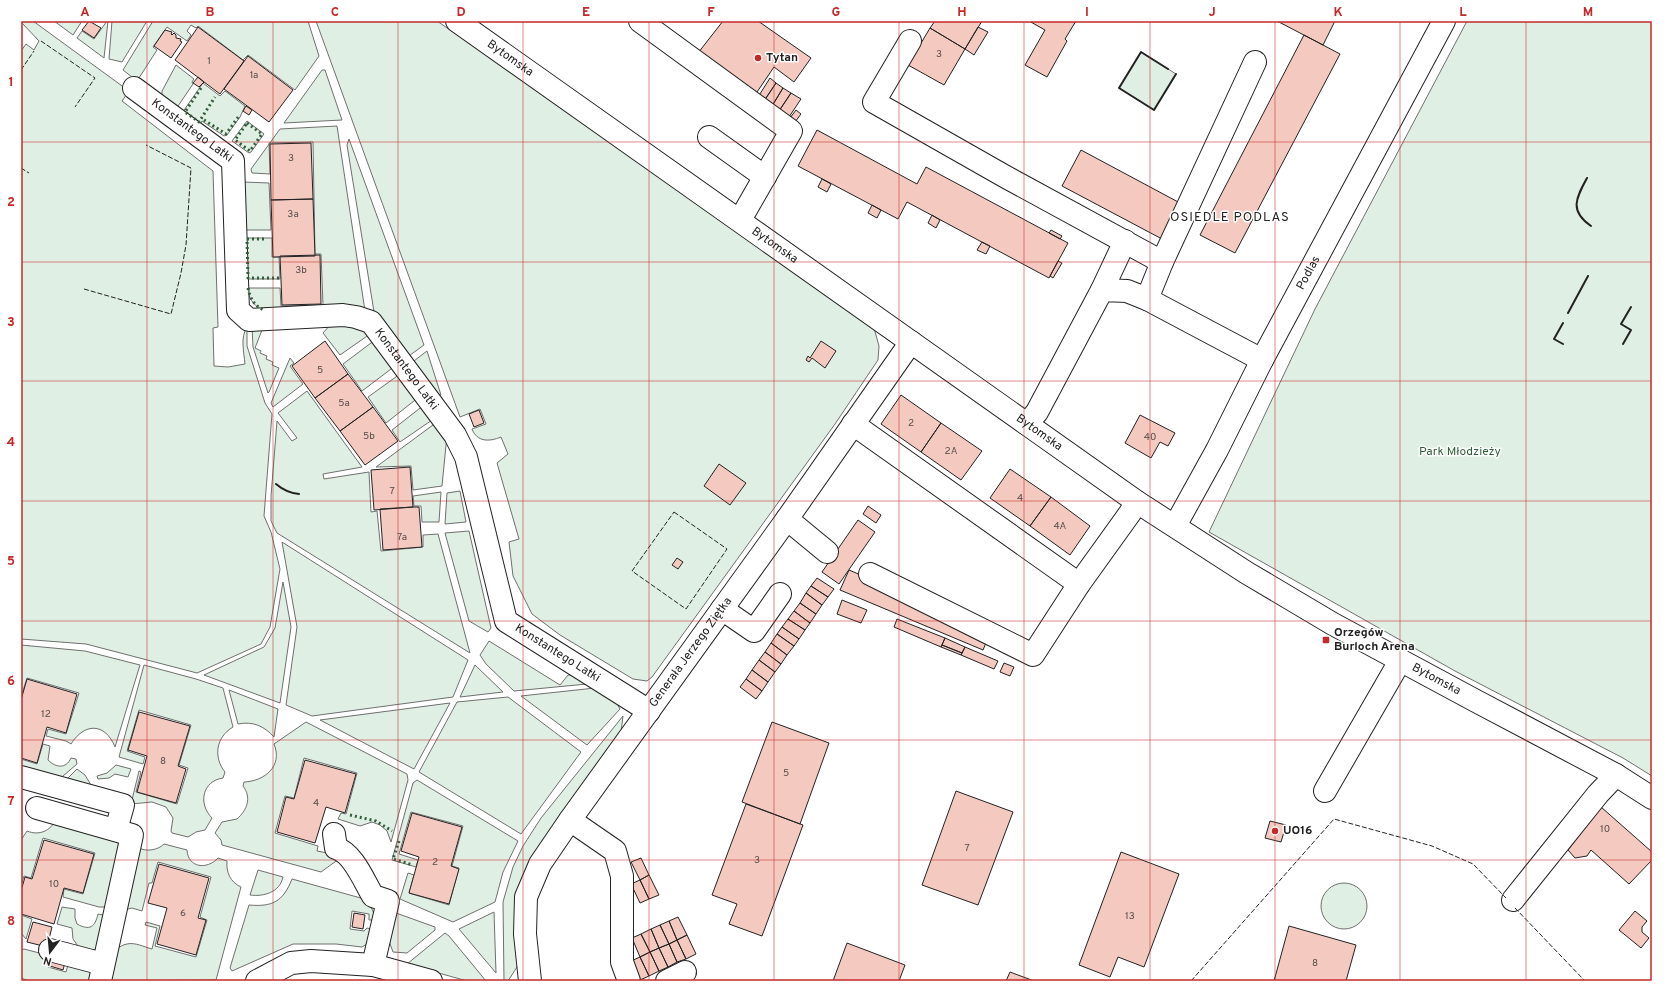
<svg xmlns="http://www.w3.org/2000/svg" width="1673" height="1002" viewBox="0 0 1673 1002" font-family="Overpass,sans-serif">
<rect width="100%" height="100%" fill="#fff"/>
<!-- green -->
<path fill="#e0efe3" stroke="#6f6f6f" d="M23,21H33L129,91L122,101L213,171L218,327L213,328L214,366L228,367L245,364C244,353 240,336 247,328V346L265,403L272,414L264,516L271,532L280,569L270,627L261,644L197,673L86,644L21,639V51L26,44L34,50L39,41L22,23Z
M54,21H82L73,35Z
M107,21H108L104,58L77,38L82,31L94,39Z
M112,21H147L122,62L109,59Z
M153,21H308L319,56L295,90L248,55L243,60L198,26L196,28L191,25L187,31L191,35L187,41L167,27L153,47L157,50L137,81L123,70Z
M316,21H437L601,134L874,328L879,346L878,360L835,424L652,677L647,681L633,679L560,635L532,614L513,576L509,542L519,539L497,463L508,454L501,437C489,442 477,442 472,429L486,424L480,409L460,417Z
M1467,21H1652V776L1623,758L1455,671L1209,532L1315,309Z
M1141,52L1176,74L1154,110L1119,88Z
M176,65L194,79L192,82L193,84L176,109L162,95V91Z
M322,70H325L342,120L284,123Z
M203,83L220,96L225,91L245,106L240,117L227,135L224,136L202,121L200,125L182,113Z
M247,121L264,134L251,152L249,153L232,141Z
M337,126L365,311L261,310C253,304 248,298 248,288H280L281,306L323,305L321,254H315L313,142L269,143L270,174L252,173L251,169L280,129Z
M349,139L424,345L406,358L375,318L347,145Z
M243,182L269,183L271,230H244Z
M245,238H272V257H279L280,279H247Z
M350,323L370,334L340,355L323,333L331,324Z
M252,326L262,330L255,348L261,351L260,353L267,356L266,359L273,362L272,365L279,368L269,392L268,393L253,347Z
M375,340L395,366L362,391L343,364Z
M427,351L441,395L436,398L410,364Z
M290,358L294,363L290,366L303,384L273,407L271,403Z
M400,374L419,397L386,423L368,397Z
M307,391L362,467L323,474L324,479L369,472L371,512L377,511L381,551L423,547V535L438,534L470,653L277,533L271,521V496L277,421L292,441L297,438L278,413Z
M424,405L435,418L400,442L392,430Z
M437,422L447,435L442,486L413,490L411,466L376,467Z
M460,491L466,522L445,524L447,493Z
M441,492L439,522H422L421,506H414L413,496Z
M469,531L491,628L488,632L469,621L445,533Z
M282,542L468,660L453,697L312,716L286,705L297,627Z
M283,582L291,627L280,703L204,675L264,647L275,628Z
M489,641L560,685L568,675H573L587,684L514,691L486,664L480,655Z
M21,645L85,651L140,665L115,747C105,722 84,723 71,744L66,741L46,736L48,729L66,734L79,693L27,678L21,697Z
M144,665L196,679L223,688L233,727C216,737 213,757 225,772L223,778C202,781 198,804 212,818L205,830L196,832L188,837L172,833L171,831L173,818L166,807L152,802L131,804L139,771L141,772L136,792L177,804L188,768L179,765L191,725L139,710L127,751L145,757L143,764L119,757Z
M475,665L503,692L460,697Z
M595,688L615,700L620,709L587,745L521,696Z
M229,690L278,709L274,737C264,726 253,721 238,724Z
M508,697L581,752L521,834L419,772L457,702Z
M450,703L414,769L320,720Z
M623,716L621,732L547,835L517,967L508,981H504L503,902L513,867L523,846L541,818Z
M306,722L407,774L408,780L391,842L387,831L380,825L372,822L360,826L338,819L341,813L346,814L357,773L304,758L294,798L285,796L275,833L318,846L317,851L343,856L321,872L222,845L221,840L215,833L222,822L237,819C247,810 252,798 243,786L244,782C265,781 283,766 274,744Z
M43,744L50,746L48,760C56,768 66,769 71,758L76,759L77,764L56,782L21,773V759L37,764Z
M116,765L131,769L128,777L115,774L109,778L98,779L97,776L107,773Z
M77,769L85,775L94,790L62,784Z
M417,780L518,841L503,872L495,902L453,922L400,899L408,873L414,875L409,893L449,905L459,868L452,866L463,826L411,812L399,854L418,860L416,867L392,860L413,783Z
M56,819L125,838L110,907H99L63,897L64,889L83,894L95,853L43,838L31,878L24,876L21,886V840L27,831C39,836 51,831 56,819Z
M164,844L187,850C188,868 207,870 218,858L227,861C226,872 230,882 241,887L216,980L107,981C110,968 110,947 127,944C135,942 144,947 152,949L157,928L145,925L146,922L160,926L155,946L196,957L207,920L200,917L211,877L158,862L152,883H149L142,911L132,908L128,909L122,904L139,848C147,852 158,850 164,844Z
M258,870L283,877C280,892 264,897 250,895Z
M292,879L368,900L375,916L373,920H369V914L352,911L350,929L364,931L367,928L371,929L367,944L362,947L336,944H293L232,971L230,968L249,905C272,907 283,902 292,879Z
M1321 906a23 23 0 1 1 46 0a23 23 0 1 1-46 0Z
M62,907L75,909V918L77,924C90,931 95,927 98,914L109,916L101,945L94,950L80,949L73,939L72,928L57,924Z
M494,912L496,973L459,929Z
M396,913L435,927V930L407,953L393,952L389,941Z
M21,915L32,919L26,939L21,933Z
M445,933L449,936L486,981H467L407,964Z
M24,949L51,956L48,967L66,972L69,961L89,969L95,981H29L21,978V950Z"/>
<!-- building -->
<path fill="#f3c9c0" stroke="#222" d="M89,21L101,28L94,38L82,30Z
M723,21H758L811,58L794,82L774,67L755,95L698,53Z
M935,21H982L965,49L930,28Z
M1029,21H1076L1065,39L1067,41L1047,77L1025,65L1045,30Z
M1277,21H1335L1323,45Z
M198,27L244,61L220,94L175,60Z
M978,27L988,32L974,55L965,49Z
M930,28L965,49L944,85L908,65Z
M165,30L172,32L171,34L172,35L174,33L176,35V38L181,39L180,41L182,42L171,58L154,46Z
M1304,35L1340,54L1235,253L1200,235Z
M248,56L293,90L269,122L224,89Z
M198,77L204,82L199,87L193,83Z
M770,78L776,83L764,101L758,97Z
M776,83L783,88L772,106L764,101Z
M783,88L791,93L779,111L772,106Z
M791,93L801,99L789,117L779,111Z
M246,106L252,110L249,115L243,111Z
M796,110L801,114L795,122L790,118Z
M817,130L917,184L926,167L1068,243L1049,278L907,202L898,219L798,166Z
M311,143L313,199L271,200L270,144Z
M1081,150L1180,203L1162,239L1062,186Z
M822,179L831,184L827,192L818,187Z
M313,199L315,256L273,257L271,200Z
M872,205L881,210L877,218L868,213Z
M932,215L940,220L936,228L928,223Z
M1051,230L1062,236L1060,239L1049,233Z
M982,242L990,246L986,254L977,250Z
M320,255L321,304L282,305L280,256Z
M1058,261L1062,263L1053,278L1050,276Z
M325,341L348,374L315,398L292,366Z
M821,341L836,351L825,368L812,358L809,362L806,360L808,356L810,358Z
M348,374L373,407L340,431L315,398Z
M901,395L941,423L921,452L881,424Z
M373,407L398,441L365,465L340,431Z
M479,410L484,423L474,427L469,414Z
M1140,415L1175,433L1168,446L1160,442L1151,458L1125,443Z
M941,423L982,451L961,480L921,452Z
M719,464L746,483L730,505L704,486Z
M410,467L413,507L374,510L371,470Z
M1010,469L1051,497L1030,526L990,498Z
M1051,497L1090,526L1070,555L1030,526Z
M868,506L881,515L876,523L863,514Z
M413,507H419L422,547L383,550L380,509Z
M858,520L875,532L839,584L822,572Z
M677,558L683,562L678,569L672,565Z
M849,570L991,631L983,650L840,590Z
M817,578L834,589L828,597L811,586Z
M811,586L828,597L822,605L806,593Z
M806,593L822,605L816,614L800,603Z
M842,600L867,610L861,623L837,614Z
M800,603L816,614L810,623L794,611Z
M794,611L810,623L805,630L788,619Z
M788,619L805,630L799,639L782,627Z
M897,619L945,638L941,647L894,627Z
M782,627L799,639L794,646L777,634Z
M777,634L794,646L787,655L771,643Z
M945,638L965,647L962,653L942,645Z
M771,643L787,655L781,664L765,652Z
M942,645L962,653L961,655L941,647Z
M965,647L998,661L994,669L961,655Z
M765,652L781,664L775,672L759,660Z
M759,660L775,672L768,682L752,670Z
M1004,663L1014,667L1010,676L1000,672Z
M752,670L768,682L762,691L746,679Z
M27,679L77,694L66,733L47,727L37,763L21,758V700Z
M746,679L762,691L756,699L740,687Z
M139,712L190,726L178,766L186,769L176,803L137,792L147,756L128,750Z
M772,722L829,743L800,824L742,802Z
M305,760L356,774L345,813L326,807L315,843L277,832L286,797L294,799Z
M956,791L1013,812L978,905L922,885Z
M746,804L803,825L762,936L729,924L737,904L712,895Z
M1601,807L1652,852V860L1629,884L1591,850L1587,856L1575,858L1568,850Z
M412,813L462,827L451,866L459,869L449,904L409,893L419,857L401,851Z
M1270,821L1286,825L1281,842L1265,838Z
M44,840L94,854L83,893L64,888L54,924L21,914V891L25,877L32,879Z
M1121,852L1179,874L1144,967L1118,957L1110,977L1079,965Z
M641,858L649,875L640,880L631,862Z
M159,864L209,878L198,918L206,920L196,955L157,944L167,908L148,903Z
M649,875L659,895L649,899L640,880Z
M640,880L649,899L640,903L631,884Z
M1635,911L1647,921L1642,927V932L1649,938L1641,948L1619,930Z
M354,913L365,915L363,929L352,927Z
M678,917L687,935L677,940L669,921Z
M669,921L677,940L669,944L660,925Z
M33,922L52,927L47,947L27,942Z
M660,925L669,944L659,948L651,929Z
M1289,926L1356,945L1346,981H1274Z
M651,929L659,948L650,952L641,934Z
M641,934L650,952L640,957L632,938Z
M687,935L696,954L686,959L677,940Z
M677,940L686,959L677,962L669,944Z
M847,943L905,965L899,981H833Z
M669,944L677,962L668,967L659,948Z
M659,948L668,967L659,971L650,952Z
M650,952L659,971L649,976L640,957Z
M53,956L66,959L63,970L50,966Z
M640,957L649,976L640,980L631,961Z
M1010,972L1034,981H1006Z"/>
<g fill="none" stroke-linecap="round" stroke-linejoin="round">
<defs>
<g id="minor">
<path id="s1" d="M457,21L1137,502L1247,573L1333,624L1476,701L1616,775L1652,798"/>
<path d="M640,21L791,131L740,220"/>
<path d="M910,41L874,102L1006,177L1162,262"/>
<path d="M1255,62L1162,262L1147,299L1262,360"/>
<path id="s2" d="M134,88L233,161L238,310L249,320L343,315L356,317L371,322L455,435L466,457L506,621L649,711"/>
<path d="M709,137L765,177"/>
<path d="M1102,290L1125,241"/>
<path d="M853,424L1079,584"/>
<path d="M1027,424L1037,412L1102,290L1127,291L1147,299"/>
<path d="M787,519L827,552"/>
<path id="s3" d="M1175,526L1217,450L1262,360L1444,21"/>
<path d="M870,574L1033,655L1079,584L1130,513L1137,502"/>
<path d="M722,609L754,631L780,594"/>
<path d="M21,777L123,805L116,830"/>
<path d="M1325,791L1400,661"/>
<path d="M37,808L132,835L100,981"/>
<path d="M570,820L615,851L622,876V962L629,981"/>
<path d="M334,834L336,848C353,853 364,881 373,896L388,901L373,965"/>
<path d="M1513,900L1598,794L1616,775"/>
<path d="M50,950L103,964"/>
<path d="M257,981L291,963L311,961L373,965L431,981"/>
<path id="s4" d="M530,981L525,934L526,897L540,864L570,820L787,519L911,342"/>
<path d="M667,981L685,972"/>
</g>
</defs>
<!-- minor casing -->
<use href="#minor" stroke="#222" stroke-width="24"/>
<!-- minor -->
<use href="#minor" stroke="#fff" stroke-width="22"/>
<!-- hedge -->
<path stroke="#2f5e38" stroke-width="3" stroke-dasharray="2 3" stroke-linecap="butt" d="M201,88L185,112L199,122L215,97
M204,120L226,134L239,116
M247,123L262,134L250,151L235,140Z
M264,239H247L248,278H279
M248,288C250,298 254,306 264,310
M350,815L376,821L392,831
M399,841L393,859L413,865"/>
<!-- fence -->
<path stroke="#222" stroke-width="1" stroke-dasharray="5 2" stroke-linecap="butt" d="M41,41L95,78L75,107
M21,70L34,51
M21,168L29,173
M84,289L171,314L181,273L186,245L191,168L146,145
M674,512L727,549L686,609L632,571Z
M1515,908L1585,981
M1191,981L1334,819L1432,846L1473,864L1506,898"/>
<!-- wall -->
<path stroke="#222" stroke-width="2" d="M1168,69L1141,52L1119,88L1154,110L1176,74
M1587,178C1576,198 1569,211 1591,226
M1568,313L1588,276
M1563,323L1554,339L1563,344
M1623,344L1631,330L1621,324L1631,307
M276,484C283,490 289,493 299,494"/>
</g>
<!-- grid -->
<path fill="none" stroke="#c62828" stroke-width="1" stroke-opacity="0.55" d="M147,21V981M273,21V981M398,21V981M523,21V981M649,21V981M774,21V981M899,21V981M1024,21V981M1150,21V981M1275,21V981M1400,21V981M1526,21V981M21,142H1652M21,262H1652M21,381H1652M21,501H1652M21,621H1652M21,740H1652M21,860H1652"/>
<!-- markers -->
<g fill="#c62828" stroke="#fff" stroke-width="1.5">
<circle cx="758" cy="58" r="4"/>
<rect x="1322" y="636" width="8" height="8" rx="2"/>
<circle cx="1275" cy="831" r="4"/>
</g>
<g text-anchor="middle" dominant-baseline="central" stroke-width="3" stroke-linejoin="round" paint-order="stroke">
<!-- number labels -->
<g font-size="10" fill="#564c4a">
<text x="939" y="54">3</text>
<text x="209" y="61">1</text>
<text x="254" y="75">1a</text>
<text x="291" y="158">3</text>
<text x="293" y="214">3a</text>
<text x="301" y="270">3b</text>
<text x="320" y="370">5</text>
<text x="344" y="403">5a</text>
<text x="911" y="423">2</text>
<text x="369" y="436">5b</text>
<text x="1150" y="437">40</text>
<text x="951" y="451">2A</text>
<text x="392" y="491">7</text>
<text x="1020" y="498">4</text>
<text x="1060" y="526">4A</text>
<text x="402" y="537">7a</text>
<text x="46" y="714">12</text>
<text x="163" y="761">8</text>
<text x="786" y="773">5</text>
<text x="316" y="803">4</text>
<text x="1605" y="829">10</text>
<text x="967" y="848">7</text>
<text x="757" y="860">3</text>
<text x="435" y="862">2</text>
<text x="54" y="884">10</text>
<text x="183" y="913">6</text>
<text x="1130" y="916">13</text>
<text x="1315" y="963">8</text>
</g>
<!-- poi labels -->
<g font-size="12" font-weight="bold" fill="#222" stroke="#fff" text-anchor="start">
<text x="766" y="58">Tytan</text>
<text x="1334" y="633">Orzegów<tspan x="1334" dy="14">Burloch Arena</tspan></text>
<text x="1283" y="831">UO16</text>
</g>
<!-- street labels -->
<g font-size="12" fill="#222" stroke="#fff">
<text stroke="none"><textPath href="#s1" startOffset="65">Bytomska</textPath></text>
<text stroke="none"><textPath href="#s2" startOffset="72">Konstantego Latki</textPath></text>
<text stroke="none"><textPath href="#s1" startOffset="389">Bytomska</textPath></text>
<text stroke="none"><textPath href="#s3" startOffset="286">Podlas</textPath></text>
<text stroke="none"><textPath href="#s2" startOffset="469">Konstantego Latki</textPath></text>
<text stroke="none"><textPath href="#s1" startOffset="713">Bytomska</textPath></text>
<text stroke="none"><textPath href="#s4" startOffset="380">Generała Jerzego Ziętka</textPath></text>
<text stroke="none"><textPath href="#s2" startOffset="805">Konstantego Latki</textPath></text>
<text stroke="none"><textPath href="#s1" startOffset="1181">Bytomska</textPath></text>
</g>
<!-- park labels -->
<g font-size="12" fill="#2f5e38" stroke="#fff">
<text x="1460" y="452">Park Młodzieży</text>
</g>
<!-- neighbourhood labels -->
<g font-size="13" letter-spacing="1" fill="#222" stroke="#fff">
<text x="1230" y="218">OSIEDLE PODLAS</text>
</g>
</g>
<!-- border -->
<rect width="1673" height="1002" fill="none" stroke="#ffffff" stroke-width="44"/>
<!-- north arrow -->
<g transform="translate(50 952) rotate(196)" stroke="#ffffff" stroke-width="3" paint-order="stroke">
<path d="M0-3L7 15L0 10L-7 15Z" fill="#222222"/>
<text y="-6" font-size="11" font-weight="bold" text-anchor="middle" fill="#222222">N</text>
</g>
<rect x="22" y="22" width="1629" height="958" fill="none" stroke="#c62828" stroke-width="1.5"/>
<g font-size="13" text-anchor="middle" font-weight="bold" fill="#c62828">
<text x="85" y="16">A</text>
<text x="210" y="16">B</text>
<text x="335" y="16">C</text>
<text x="461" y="16">D</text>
<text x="586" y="16">E</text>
<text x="711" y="16">F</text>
<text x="836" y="16">G</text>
<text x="962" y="16">H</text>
<text x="1087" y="16">I</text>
<text x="1212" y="16">J</text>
<text x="1338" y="16">K</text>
<text x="1463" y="16">L</text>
<text x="1588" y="16">M</text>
<text x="11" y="86">1</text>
<text x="11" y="206">2</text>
<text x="11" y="326">3</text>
<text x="11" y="446">4</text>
<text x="11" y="565">5</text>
<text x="11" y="685">6</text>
<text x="11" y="805">7</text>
<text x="11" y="925">8</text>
</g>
</svg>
